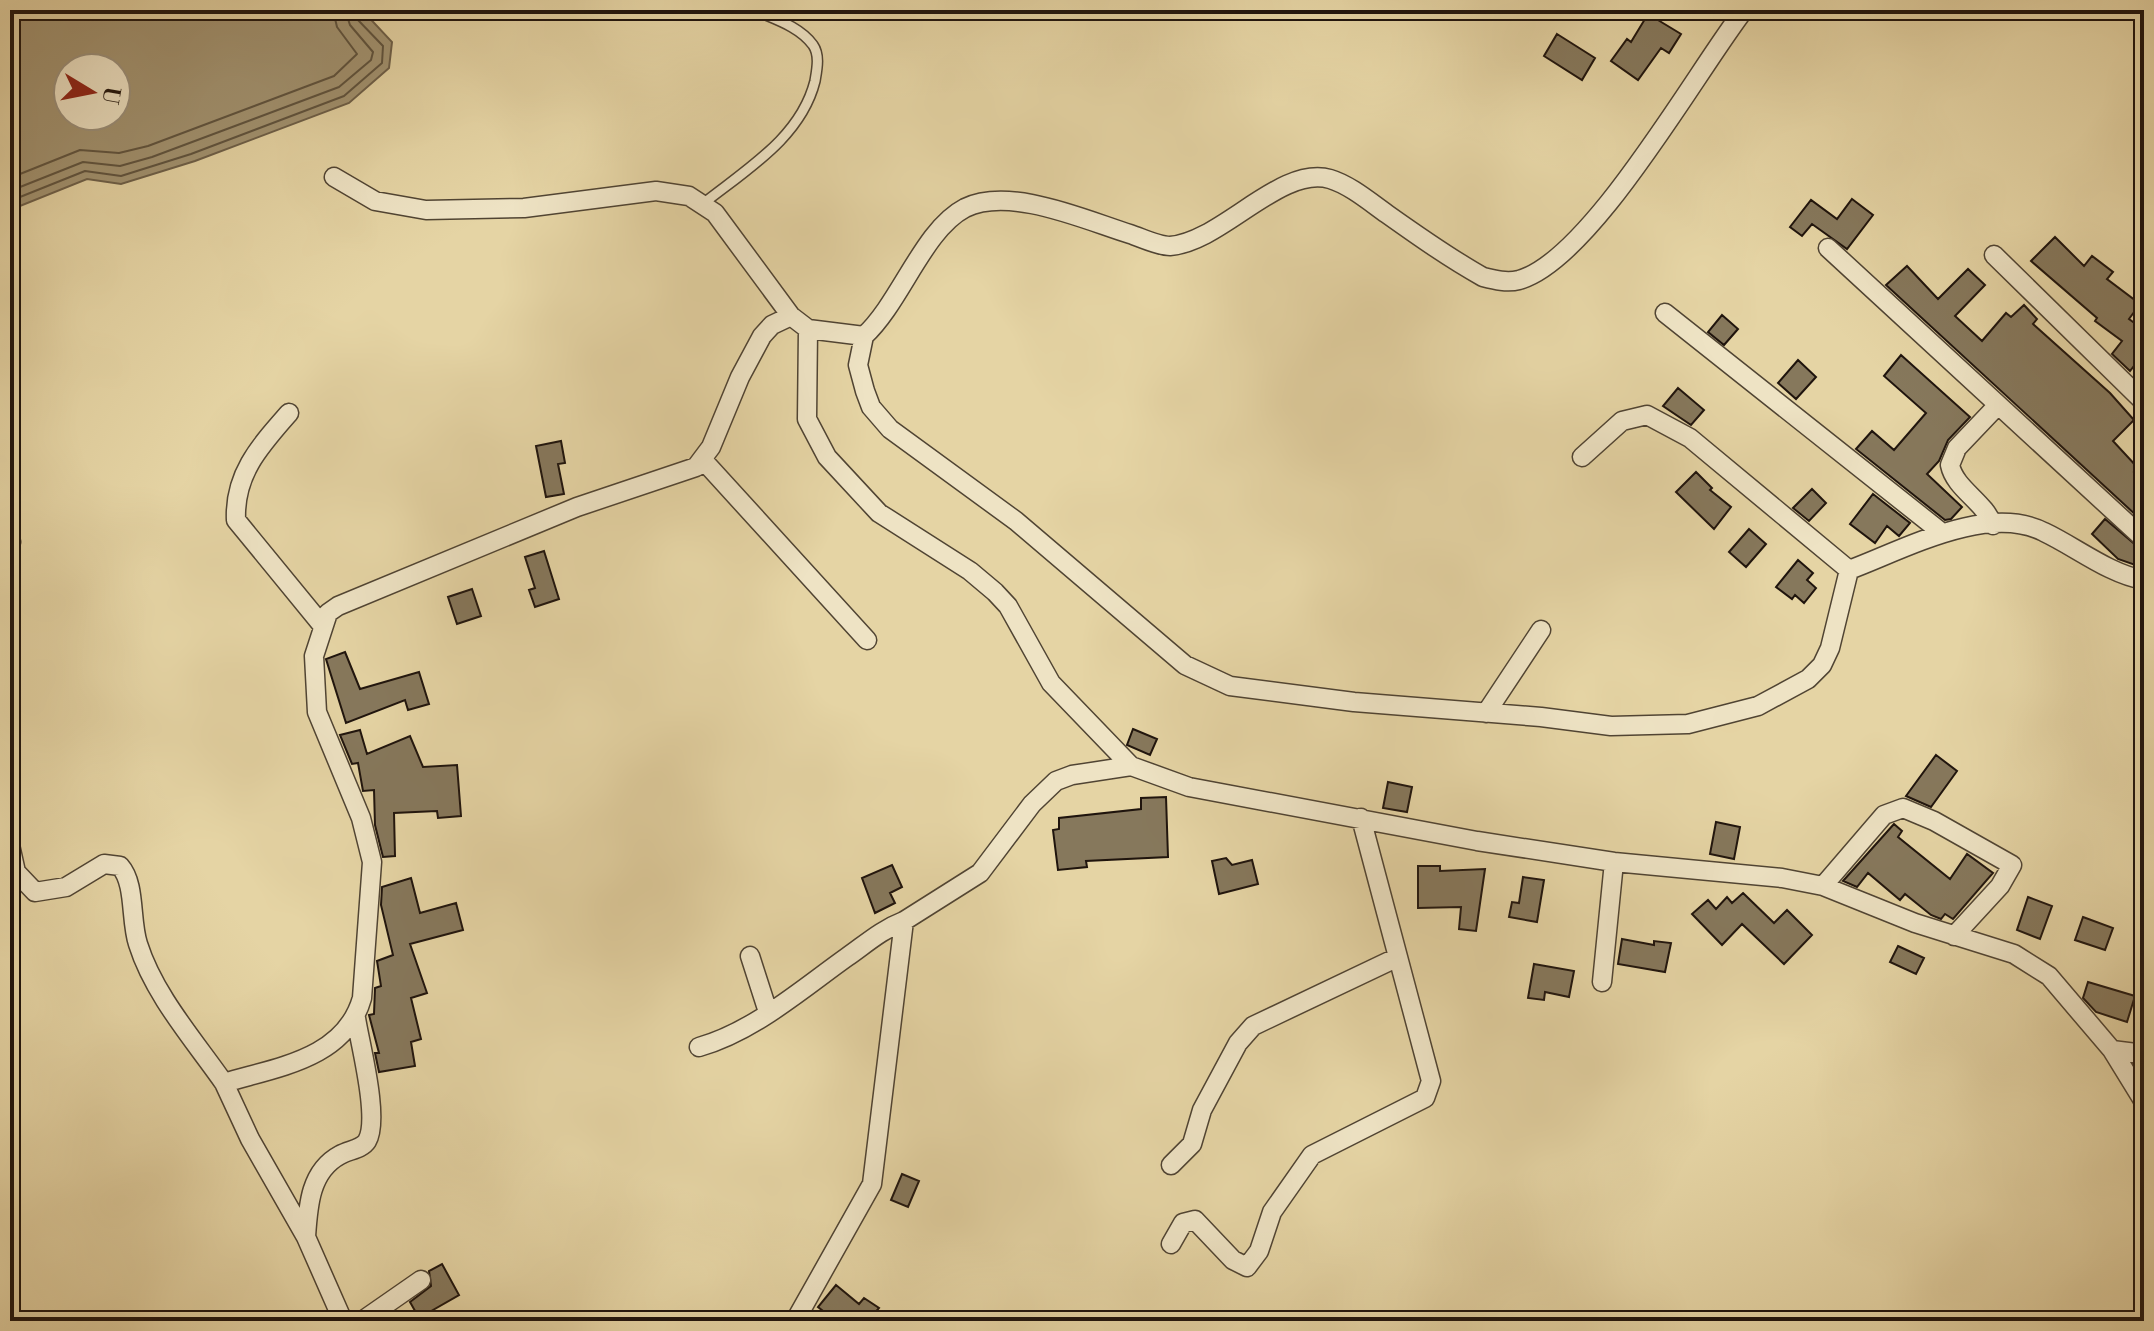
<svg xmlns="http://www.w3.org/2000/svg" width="2154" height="1331" viewBox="0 0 2154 1331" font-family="'Libre Bodoni',serif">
<rect width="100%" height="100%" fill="#e5d4a4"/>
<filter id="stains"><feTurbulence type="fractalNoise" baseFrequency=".0025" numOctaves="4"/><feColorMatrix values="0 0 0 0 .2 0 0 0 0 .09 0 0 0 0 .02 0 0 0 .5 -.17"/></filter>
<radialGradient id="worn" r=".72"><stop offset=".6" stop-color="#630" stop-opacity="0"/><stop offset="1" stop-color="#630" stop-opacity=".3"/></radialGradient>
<!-- water -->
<path fill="#a29371" stroke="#6e6049" stroke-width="2" fill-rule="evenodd" d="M10,10H362L392,42L389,68L349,103L195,161L121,184L87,179L10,210ZM68,68H116V116H68Z"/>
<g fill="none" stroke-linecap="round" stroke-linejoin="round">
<!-- shore -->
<path stroke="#60543f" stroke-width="2" d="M10,178L80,150L119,153L148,146L334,76L357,54L337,27L333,10
M10,191L83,162L120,166L152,157L339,87L371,60L373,52L350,25L345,10
M10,201L85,171L121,176L191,154L344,96L382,63L383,46L358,20L355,10"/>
</g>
<!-- building -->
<path fill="#86785c" stroke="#1f140d" stroke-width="2" d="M1648,14L1681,34L1669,53L1661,48L1638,80L1611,61L1627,39L1631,42Z
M1557,34L1595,58L1582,80L1544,56Z
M1852,199L1873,215L1847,249L1812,224L1802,236L1790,227L1811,200L1837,219Z
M2055,237L2084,266L2092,256L2113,272L2107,279L2140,304L2129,319L2144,330V353L2130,371L2112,354L2122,341L2095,321L2097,318L2031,261Z
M1907,266L1938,299L1968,269L1985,285L1955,316L1982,341L2006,313L2011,317L2024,305L2037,319L2033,324L2110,393L2134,420L2113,441L2138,468L2134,472L2144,482V511L2138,517L1886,285Z
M1722,315L1738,329L1724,345L1708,332Z
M1901,355L1970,417L1948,440L1939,461L1927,474L1962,507L1951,519L1945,520L1856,449L1872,431L1894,450L1926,413L1884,376Z
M1798,360L1816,377L1796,399L1778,383Z
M1678,388L1704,410L1691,425L1663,406Z
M561,441L565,463L558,464L564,494L546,497L536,446Z
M1696,472L1712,488L1710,490L1731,507L1714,529L1676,492Z
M1812,489L1826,503L1809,521L1793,508Z
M1873,494L1910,523L1899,536L1887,526L1875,543L1850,524Z
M2105,519L2144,552L2141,567L2118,559L2092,534Z
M1749,529L1766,544L1746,567L1729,552Z
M544,551L559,599L535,607L529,590L535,588L525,557Z
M1798,560L1813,573L1807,580L1816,588L1804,603L1795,595L1792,599L1776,587Z
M472,589L481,616L457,624L448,597Z
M345,652L360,689L419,672L429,704L408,710L405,700L346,723L326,659Z
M1133,729L1157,739L1150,755L1127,745Z
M360,730L367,754L410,736L423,767L457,765L461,816L438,818L437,811L394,813L395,856L383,857L375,825L374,790L363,791L358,763L352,764L340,735Z
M1936,755L1957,771L1931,807L1906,796Z
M1388,782L1412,787L1407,812L1383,808Z
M1166,797L1168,857L1086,861L1087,867L1058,870L1053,830L1059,829V818L1141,809V798Z
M1716,822L1740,827L1734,859L1710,854Z
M1894,824L1902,831L1898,837L1950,879L1967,854L1993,873L1953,919L1945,914L1941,919L1931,915L1905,894L1900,900L1868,873L1857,887L1843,881Z
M1226,858L1232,865L1252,860L1258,884L1219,894L1212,861Z
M892,865L902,887L890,893L895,903L875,913L862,878Z
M1418,866H1440V871L1485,869L1476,931L1459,929L1461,907L1418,908Z
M1523,877L1544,880L1537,922L1509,917L1512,902L1519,903Z
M411,878L420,913L456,903L463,930L410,944L427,993L411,998L421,1039L411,1042L415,1066L379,1072L375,1053H379L369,1015L374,1014L375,988L381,986L377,961L393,955L381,905L382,887Z
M1743,893L1774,923L1787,910L1812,935L1784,964L1742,924L1722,945L1692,914L1708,900L1716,909L1727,897L1732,903Z
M2028,897L2052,906L2040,939L2017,930Z
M2083,917L2113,928L2105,950L2075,940Z
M1622,939L1654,945V941L1671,943L1665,972L1618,964Z
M1898,946L1924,958L1916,974L1890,962Z
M1534,964L1574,971L1569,997L1545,992L1544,1000L1528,998Z
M2088,982L2135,996L2127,1022L2096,1012L2083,998Z
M902,1174L919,1181L908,1207L891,1200Z
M442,1264L459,1295L419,1318L410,1302L431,1286L429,1271Z
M836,1285L859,1304L864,1298L879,1308L873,1315L881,1321H836L818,1307Z"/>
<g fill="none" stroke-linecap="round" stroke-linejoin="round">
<defs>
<path id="service" d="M704,203C747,169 801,137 815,81C817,69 820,55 813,45C799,26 774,19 754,10"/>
<path id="minor" d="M334,177L375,201L426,210L524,208L656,191L689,196L715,213L791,316
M1828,248L2144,539
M1994,255L2144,402
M1665,313L1941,532
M808,329L864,336C901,302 923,230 965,208C1010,186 1085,220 1130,234C1142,238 1158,246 1170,246C1222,242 1280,165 1330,179C1350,185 1370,202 1387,214C1418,236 1449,258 1483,277C1495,280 1507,283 1519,280C1591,260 1696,72 1744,10
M864,336L858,365L865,391L871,407L890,429L1016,521L1185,665L1230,686L1354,702L1541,717L1611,726L1688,724L1758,706L1808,679L1822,665L1830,648L1849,570C1903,550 1987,503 2044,532C2076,547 2109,574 2144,580
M289,413C260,446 234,474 236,520L322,625
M1582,457L1622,421L1647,415L1690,438L1849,570
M703,460L867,640
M1993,525C1984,501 1955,489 1950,465L1957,448L1997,406
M10,544L11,542
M1486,713L1541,630
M10,845L16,872L35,892L66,887L104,864L120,866C136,884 130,920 138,944C154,995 194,1040 224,1083
M1823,886L1884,815L1903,808L1934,821L2012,865L2000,886L1954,936
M750,956L768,1012
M1602,982L1614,862
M699,1047C753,1032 802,989 847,957C867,943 881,930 904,921
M2112,1050L2144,1054
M1171,1165L1192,1144L1202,1110L1238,1043L1253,1026L1396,958
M306,1237C308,1206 310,1171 340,1155C349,1150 362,1149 367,1141C380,1119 360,1044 356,1018
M1171,1244L1183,1223L1195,1220L1233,1260L1247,1267L1259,1251L1272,1212L1312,1155L1425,1098L1431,1081L1361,818
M343,1321L306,1237L250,1139L224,1083C277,1067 345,1059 362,998L372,862L361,818L317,712L314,656L328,613L338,606L577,507L696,467L711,447L740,377L762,336L772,325L791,316L808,329L807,419L827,457L879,513L970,571L995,592L1008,606L1051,683L1131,766L1189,787L1477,841L1614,862L1782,878L1823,886L1915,923L2014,954L2049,976L2112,1050L2144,1102
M362,1321L421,1280
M795,1321L872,1184L904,921L980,873L1032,804L1056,781L1072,775L1131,766"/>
</defs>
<!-- service casing -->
<use href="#service" stroke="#504433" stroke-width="12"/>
<!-- minor casing -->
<use href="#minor" stroke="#504433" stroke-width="21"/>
<!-- service -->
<use href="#service" stroke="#eee3c4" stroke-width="9"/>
<!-- minor -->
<use href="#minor" stroke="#eee3c4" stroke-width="18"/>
</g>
<!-- margin -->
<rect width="2154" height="1331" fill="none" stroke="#e5d4a4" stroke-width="40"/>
<rect x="12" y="12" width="2130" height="1307" fill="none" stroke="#1f140d" stroke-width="4"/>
<rect x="20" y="20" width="2114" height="1291" fill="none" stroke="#1f140d" stroke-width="2"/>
<!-- north arrow -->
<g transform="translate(92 92) rotate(100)"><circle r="38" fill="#eee3c4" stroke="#9b907b" stroke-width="2"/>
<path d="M0-6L14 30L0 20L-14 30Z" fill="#8f2418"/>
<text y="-12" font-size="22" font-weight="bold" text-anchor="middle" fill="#1f140d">U</text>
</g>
<rect width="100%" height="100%" filter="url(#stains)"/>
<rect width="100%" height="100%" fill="url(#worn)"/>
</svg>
